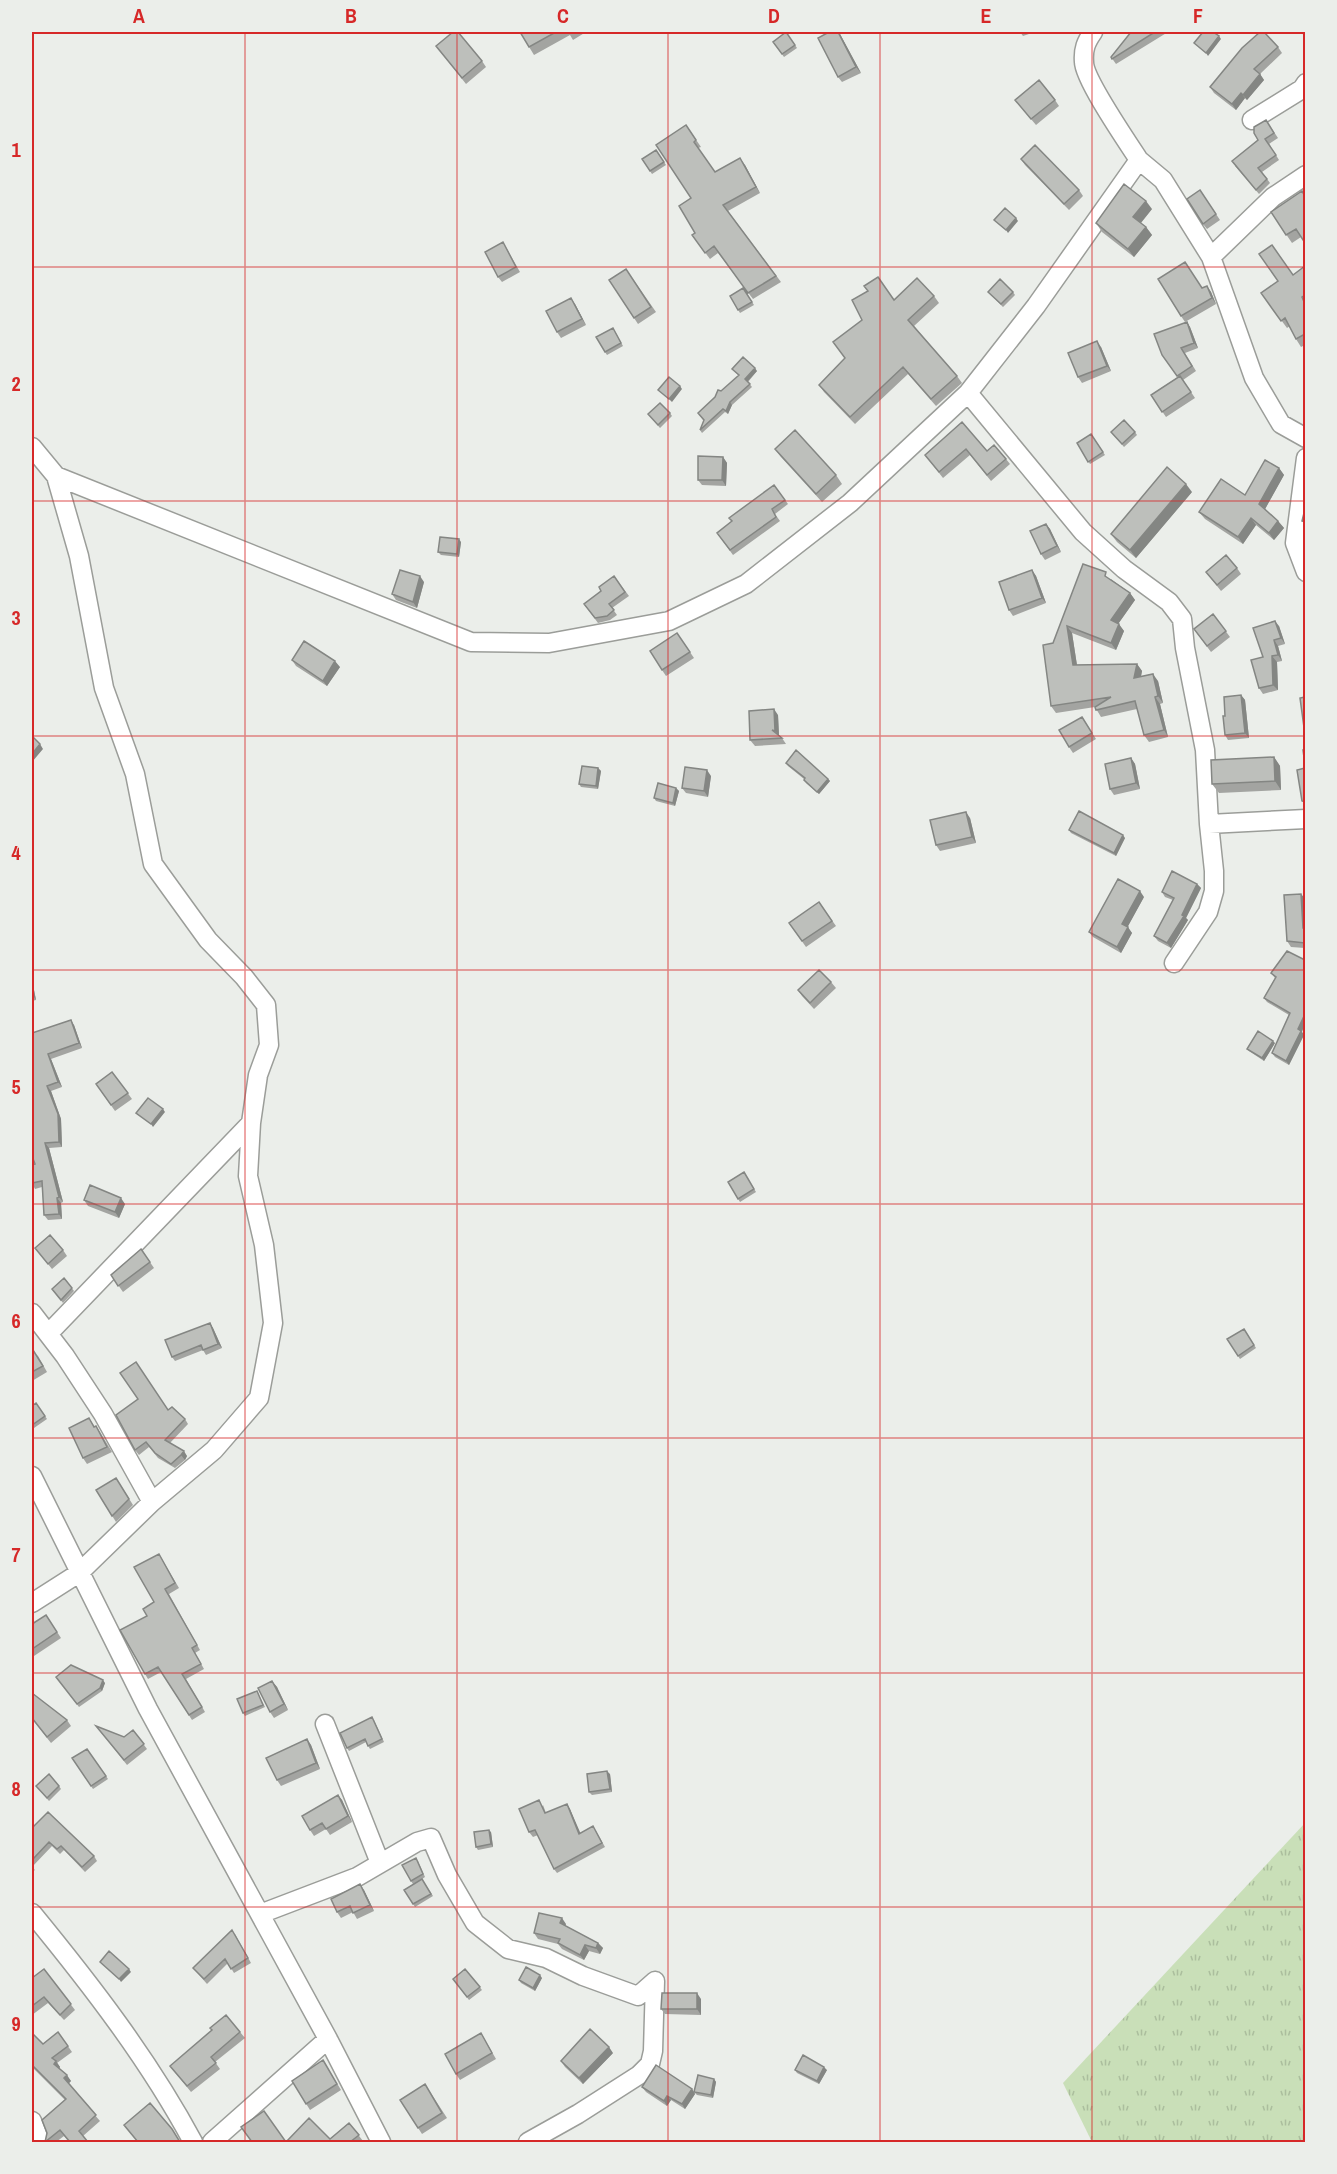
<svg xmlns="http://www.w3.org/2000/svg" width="1337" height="2174" viewBox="0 0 1337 2174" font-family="'Archivo Narrow',sans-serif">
<defs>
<pattern id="grass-tufts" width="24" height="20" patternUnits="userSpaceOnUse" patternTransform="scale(1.5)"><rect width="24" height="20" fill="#c9dfb8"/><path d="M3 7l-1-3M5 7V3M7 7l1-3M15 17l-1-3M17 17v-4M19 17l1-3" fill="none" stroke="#abbe9d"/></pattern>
</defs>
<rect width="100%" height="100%" fill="#ebeeea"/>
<!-- grass -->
<path fill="url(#grass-tufts)" d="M1305,1823V2142H1092L1063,2083Z"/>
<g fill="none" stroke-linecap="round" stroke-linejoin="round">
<defs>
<path id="minor" d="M1252,120L1302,89L1306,83
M1139,160L1163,180L1211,257L1273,197L1306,175
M1211,257L1254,378L1281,424L1306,438
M968,393L1083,532L1124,569L1169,602L1182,619L1185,648L1205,750L1209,824L1214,871V891L1208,912L1174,963
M32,447L56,476L79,556L104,688L135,774L153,864L208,940L244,977L266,1005L269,1045L258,1075L251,1123L248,1176L264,1245L273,1323L259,1398L214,1450L152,1502L79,1573L32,1603
M1306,458L1295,543L1306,572
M56,476L471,642L549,643L669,621L746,584L850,503L968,393L1036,306L1139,160C1128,143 1084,79 1084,62C1083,49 1086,42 1093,32
M1209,824L1306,819
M32,1313L65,1356L103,1414L152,1502
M48,1334L251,1123
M32,1476L148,1709L328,2039L381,2142
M325,1724L380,1863
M32,1913C91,1985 149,2060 193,2142
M260,1914L357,1877L417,1842L431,1838L447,1875L475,1923L508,1949L546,1958L583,1976L638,1996L655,1981L653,2051L650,2064L639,2075L578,2114L528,2142
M32,2121L40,2142
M212,2142L328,2039"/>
</defs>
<!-- minor casing -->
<use href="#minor" stroke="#9b9d99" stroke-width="21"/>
<!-- minor -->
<use href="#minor" stroke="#fff" stroke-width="18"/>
</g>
<!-- wall -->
<path fill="#a3a4a1" d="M520,32H586L573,40L570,35L534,55Z
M786,32L797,48L784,57L773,42Z
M1020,32H1035L1023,36Z
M1131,32H1168L1116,64L1111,57Z
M1301,32H1305V37Z
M840,34L861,73L842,82L838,77Z
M436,46L482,61L486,67L466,84Z
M1278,47L1282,53L1260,74L1264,80L1247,100L1245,98L1236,110L1214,93L1210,87Z
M1015,100H1055L1059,106L1036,125Z
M1266,120L1278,138L1269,144L1279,160L1262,172L1270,183L1259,194L1235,166L1258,140Z
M686,125L701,147L698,148L715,172L745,165L760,193L728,211L781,282L753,299L718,253L710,259L692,235L695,233Z
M656,150L666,165L652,174L642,159Z
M1021,159L1079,190L1083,196L1069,210L1025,165Z
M1200,190L1220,220L1207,229L1203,224Z
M1305,196L1301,237L1292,243L1271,212Z
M1152,209L1141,223L1146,227L1152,235L1134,257L1102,232L1096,223Z
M503,242L520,272L502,282L498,277Z
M1305,266V345L1301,347L1296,339L1290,326L1287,328L1261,293L1293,275Z
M626,269L656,312L638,324L609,280Z
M1207,286L1211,292L1216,304L1185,322L1181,316L1202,288Z
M743,288L754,305L740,313L730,296Z
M868,291L894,300L934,296L939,303L914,326L957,376L962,383L936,406L908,374L855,424L824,392L819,385L845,358L862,320Z
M988,292H1013L1015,295L1003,307Z
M575,304L586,325L561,338L557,332Z
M1187,322L1190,327L1198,348L1185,353L1196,371L1183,380L1195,398L1166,417L1151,395L1178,377L1162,355Z
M613,328L623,346L607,355L605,352Z
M1101,347L1111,371L1082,383L1078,377Z
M732,369L757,371L748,382L752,387L732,405L728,414L725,412L702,433L700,430L704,421L698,413L739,376Z
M670,413L672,416L660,428L648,414Z
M962,422L987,451L1006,459L1010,464L991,481L970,455L943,478L925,455Z
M1111,432H1135L1137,435L1124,447Z
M1091,434L1105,455L1090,464L1077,443Z
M775,449L836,475L842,484L822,502L781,457Z
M723,457L727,463L726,486L702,485L698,480Z
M1279,468L1284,475L1265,509L1278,521L1284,528L1274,540L1256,525L1243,544L1205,519L1199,512L1245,495Z
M774,485L788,504L775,514L780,521L733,555L717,533L732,521Z
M1192,492L1136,558L1117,542L1111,534Z
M1046,524L1050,529L1061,552L1045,560L1041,554Z
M461,542L459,557L441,555L438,552Z
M1237,568L1241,574L1221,591L1206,572Z
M1032,570L1036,576L1046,603L1013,616L1009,610Z
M614,576L629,596L612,608L617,615L610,620L598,623L584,604L601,591Z
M1111,579L1130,593L1135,600L1118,624L1124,631L1116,650L1072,633L1077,665L1137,664L1142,671L1141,677L1158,681L1163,703L1160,704L1168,737L1149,742L1144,735L1137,709L1101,717L1095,707L1056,713L1051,706L1053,643Z
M424,582L417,608L396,600L392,594Z
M1213,614L1230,637L1211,652L1194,629Z
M1279,626L1285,644L1278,646L1282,661L1277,662L1278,690L1263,694L1259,688L1263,657Z
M677,633L694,658L666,676L662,670Z
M292,660L340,667L327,686L296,666Z
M1241,695L1245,700L1249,738L1228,740L1225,735Z
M778,715L779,735L782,738L786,744L755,746L750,740Z
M1082,717L1096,739L1073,753L1069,747Z
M1274,757L1280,766L1281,790L1219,793L1212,784Z
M1131,758L1135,764L1140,789L1114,795L1110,789Z
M786,763L828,779L830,781L819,794L806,783L804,779L788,766Z
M598,768L601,771L598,789L581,787L579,784Z
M711,776L708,797L686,793L682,788Z
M676,788L679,791L675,806L656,801L654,798Z
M970,818L976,843L940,851L936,845Z
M1069,830L1125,838L1116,856L1071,833Z
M1197,884L1201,888L1186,918L1188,920L1171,948L1158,941L1154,936L1173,900L1165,897L1162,892Z
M1301,894L1305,899V948L1291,947L1287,941Z
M1144,897L1127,927L1132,933L1121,953L1093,937L1089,932Z
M819,902L836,926L806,947L789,923Z
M1287,951L1302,1032L1304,1035L1289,1065L1275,1057L1272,1053L1289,1015L1267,1002L1264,998L1275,978L1271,973Z
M32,980L36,1000L32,1001Z
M831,982L836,988L814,1009L802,996L798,990Z
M74,1025L82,1048L51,1059L62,1087L51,1091L61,1119L62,1147L49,1148L63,1202L61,1203L62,1219L48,1220L44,1215L42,1187L35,1189L32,1183L35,1164L32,1072Z
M1275,1043L1264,1061L1249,1051L1247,1049Z
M112,1072L132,1099L115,1111L96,1084Z
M744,1172L756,1192L740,1202L728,1182Z
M84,1200L125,1204L119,1218L88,1206Z
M35,1248L63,1250L67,1256L52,1269Z
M141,1249L154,1268L123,1292L111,1275Z
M64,1278L74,1291L63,1303L52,1289Z
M210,1323L213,1328L222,1348L206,1355L203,1350L175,1361L172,1357Z
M1244,1329L1256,1348L1240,1359L1227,1339Z
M32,1352L38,1356L47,1372L32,1381Z
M36,1403L47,1419L34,1428L32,1424Z
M169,1410L185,1419L188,1424L170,1443L187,1456L185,1460L175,1468L158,1458L149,1447L139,1455L135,1450Z
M89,1418L95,1427L96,1426L100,1432L112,1452L87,1464L83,1458Z
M120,1484L133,1505L116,1522L96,1490Z
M159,1554L179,1588L169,1594L200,1650L195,1653L204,1669L186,1679L205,1712L192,1720L161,1672L148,1679L145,1674L147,1616L154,1602Z
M46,1615L61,1638L34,1656L32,1653V1624Z
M56,1677L105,1683L102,1691L79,1707Z
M272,1681L277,1687L288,1710L274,1718L270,1712Z
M257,1691L265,1707L245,1716L243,1713Z
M32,1693L67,1720L71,1726L51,1743L32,1719Z
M374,1720L384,1742L370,1749L366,1742L349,1751L347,1748Z
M96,1726L124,1737L133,1730L147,1749L127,1765Z
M307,1739L311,1745L320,1769L281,1786L277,1780Z
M87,1749L108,1779L93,1789L72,1758Z
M610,1774L612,1792L592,1795L589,1792Z
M36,1786H59L61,1789L49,1801Z
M338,1795L342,1800L352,1822L330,1835L326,1829L314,1836L310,1830Z
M567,1804L570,1809L580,1834L596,1831L605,1847L557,1873L554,1869L538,1835L533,1837L529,1832L543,1805L546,1813Z
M32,1828L94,1856L97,1861L85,1872L64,1850L60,1854L52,1846L32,1867L35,1870L32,1872Z
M491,1832L493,1847L478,1850L476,1847Z
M418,1861L425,1877L422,1879L433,1896L415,1907L404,1890L419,1880L413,1884L411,1881Z
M364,1890L374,1911L357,1919L353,1912L341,1918L337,1912Z
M566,1924L565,1926L598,1943L603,1948L600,1954L589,1951L584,1960L562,1949L558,1944L538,1939L534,1933Z
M235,1934L251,1963L234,1973L228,1963L207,1984L193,1968Z
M44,1969L75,2010L64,2020L48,2003L32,2015V1978Z
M465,1969L482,1990L469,2000L453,1979Z
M542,1978L535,1991L521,1983L519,1980Z
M701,1999V2015L665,2014L661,2009Z
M58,2032L72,2052L57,2063L60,2067L59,2069L71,2081L68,2084L100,2121L83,2136L88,2142H69L64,2136L56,2142H46L65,2100L32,2067V2033L43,2044Z
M240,2032L245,2038L215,2062L220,2069L191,2092L170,2066Z
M481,2033L496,2059L460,2080L456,2074Z
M613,2053L583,2084L565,2067L561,2061Z
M323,2060L341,2090L310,2110L292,2081Z
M795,2070H827L819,2084L797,2073Z
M714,2079L716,2082L713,2098L697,2095L694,2092Z
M425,2084L447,2118L422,2134L400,2100Z
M642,2087L692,2089L695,2094L685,2109L671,2100L667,2106L646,2092Z
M349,2123L363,2141L360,2142H286L330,2139Z"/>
<!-- shaded-wall -->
<path fill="#848683" d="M838,32L840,34L861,73L856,67Z
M1219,36L1221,39L1208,56L1206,53Z
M1260,74L1264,80L1247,100L1243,95Z
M1241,93L1245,98L1236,110L1232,104Z
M740,158L745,165L760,193L756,187Z
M1146,201L1152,209L1139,225L1133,217Z
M1016,218L1018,221L1008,233L1006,230Z
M1146,227L1152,235L1134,257L1128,249Z
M1207,286L1211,292L1216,304L1212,298Z
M571,298L575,304L586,325L582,319Z
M1187,322L1190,327L1198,348L1194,343Z
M1097,341L1101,347L1111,371L1107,366Z
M755,368L757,371L747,382L745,379Z
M680,386L682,389L672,402L669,399Z
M730,402L732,405L728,414L726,411Z
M723,457L727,463L726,486L722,480Z
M1279,468L1284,475L1264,511L1259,504Z
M1186,484L1192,492L1136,558L1130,550Z
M1251,518L1256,525L1243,544L1238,537Z
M1278,521L1284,528L1274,540L1269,533Z
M1046,524L1050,529L1061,552L1057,546Z
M459,539L461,542L459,557L457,554Z
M1032,570L1036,576L1046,603L1042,598Z
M420,576L424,582L417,608L413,602Z
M1130,593L1135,600L1116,627L1111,620Z
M1275,621L1279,626L1285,644L1281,638Z
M1119,624L1124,631L1116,650L1111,643Z
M1067,626L1072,633L1078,672L1073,665Z
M1274,640L1278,646L1282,661L1278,655Z
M1272,656L1277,662L1278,690L1273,685Z
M335,661L340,667L327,686L323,681Z
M1137,664L1142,671L1139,685L1134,678Z
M1153,674L1158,681L1163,703L1158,696Z
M1241,695L1245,700L1249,738L1245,733Z
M1155,697L1160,704L1168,737L1164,730Z
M774,709L778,715L779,736L775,731Z
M40,744L43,749L32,762V754Z
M1274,757L1280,766L1281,790L1275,781Z
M1131,758L1135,764L1140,789L1136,783Z
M598,768L601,771L598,789L596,786Z
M707,770L711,776L708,797L704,791Z
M828,779L830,781L819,794L817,792Z
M676,788L679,791L675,806L673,803Z
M966,812L970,818L976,843L972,837Z
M1123,835L1125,838L1116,856L1114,853Z
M1197,884L1201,888L1186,918L1188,920L1171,948L1167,943L1182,915Z
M1140,891L1144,897L1126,930L1122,924Z
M1301,894L1305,899V931L1303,928Z
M1128,927L1132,933L1121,953L1117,947Z
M32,980L36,1000L32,994Z
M1305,1014V1024L1302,1032L1304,1035L1289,1065L1286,1061L1298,1029Z
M71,1020L74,1025L82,1048L79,1043Z
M1273,1041L1275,1043L1264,1061L1262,1058Z
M48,1054L51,1059L62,1087L58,1082Z
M47,1086L51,1091L61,1119L62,1147L59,1142Z
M163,1109L165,1112L153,1127L151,1124Z
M45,1143L49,1148L63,1202L59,1197Z
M57,1198L61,1203L62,1219L59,1214Z
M121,1198L125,1204L119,1218L115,1212Z
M210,1323L213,1328L222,1348L218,1344Z
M184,1451L187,1456L185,1460L181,1455Z
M103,1680L105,1683L102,1691L100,1688Z
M272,1681L277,1687L288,1710L284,1704Z
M307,1739L311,1745L320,1769L316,1763Z
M607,1771L610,1774L612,1792L610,1789Z
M338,1795L342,1800L352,1822L348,1816Z
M567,1804L570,1809L583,1839L579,1834Z
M489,1830L491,1832L493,1847L491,1844Z
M360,1884L364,1890L374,1911L370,1905Z
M562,1918L566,1924L564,1929L560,1923Z
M598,1943L603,1948L600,1954L596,1948Z
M585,1945L589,1951L584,1960L580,1955Z
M129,1969L131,1972L121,1982L119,1979Z
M540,1975L542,1978L535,1991L533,1988Z
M697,1993L701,1999V2015L697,2009Z
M609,2047L613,2053L583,2084L579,2078Z
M56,2061L60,2067L58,2070L54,2064Z
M824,2067L827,2070L819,2084L817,2081Z
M67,2075L71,2081L68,2084L64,2078Z
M714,2079L716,2082L713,2098L711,2095Z
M692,2089L695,2094L685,2109L682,2104Z
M667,2096L671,2100L667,2106L664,2101Z"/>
<!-- building -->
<path fill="#bdbfbb" stroke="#848683" stroke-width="1.5" d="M453,32H458L482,61L462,78L436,46Z
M520,32H556L529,47Z
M786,32L795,45L782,54L773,42Z
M829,32H838L856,67L838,77L818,38Z
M1131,32H1155L1112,59L1111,57Z
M1203,32H1213L1219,36L1206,53L1194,43Z
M1260,32H1264L1278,47L1254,69L1260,74L1243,95L1241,93L1232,104L1210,87L1242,48Z
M1039,80L1055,100L1031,119L1015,100Z
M1266,120L1274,133L1265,139L1276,155L1258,168L1267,179L1256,190L1232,161L1258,140L1254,133V127Z
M686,125L696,140L694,142L715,172L740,158L756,187L723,205L776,276L748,293L714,246L705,253L692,235L695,233L679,206L691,198L656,145Z
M1035,145L1079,190L1064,204L1021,159Z
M656,150L664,162L650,171L642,159Z
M1124,184L1146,201L1133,217L1146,227L1128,249L1096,223Z
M1200,190L1216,214L1203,224L1187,199Z
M1302,191L1305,196V243L1296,229L1286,235L1271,212Z
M1005,208L1016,218L1006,230L994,220Z
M503,242L516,267L498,277L485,252Z
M1272,245L1293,275L1305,266V295L1302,297L1305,304V334L1296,339L1285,318L1281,321L1261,293L1278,281L1259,254Z
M1185,262L1202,288L1207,286L1212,298L1181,316L1158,279Z
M626,269L651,307L634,318L609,280Z
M878,277L894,300L917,278L934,296L908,320L957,376L931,399L903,367L850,417L819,385L845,358L833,342L862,320L852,300L868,291L864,286Z
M1000,279L1013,292L1001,304L988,292Z
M743,288L752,302L738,310L730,296Z
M571,298L582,319L557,332L546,311Z
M1187,322L1194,343L1181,348L1192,366L1177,376L1162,355L1154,334Z
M613,328L621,343L605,352L596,337Z
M1097,341L1107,366L1078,377L1068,353Z
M743,357L755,368L745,379L750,384L730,402L726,411L723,409L700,430L704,420L698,413L715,397L718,390L721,391L739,375L732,369Z
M1180,376L1191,392L1162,412L1151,395Z
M669,377L680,386L669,399L658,390Z
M660,403L670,413L658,425L648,414Z
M1124,420L1135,432L1122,444L1111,432Z
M962,422L987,451L994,445L1006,459L987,475L966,449L939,472L925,455Z
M795,430L836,475L816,494L775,449Z
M1091,434L1103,452L1088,462L1077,443Z
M698,456L723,457L722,480H698Z
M1265,460L1279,468L1259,504L1278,521L1269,533L1251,518L1238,537L1199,512L1221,479L1245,495Z
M1167,467L1186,484L1130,550L1111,534Z
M774,485L785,500L772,509L776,517L730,550L717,533L732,521L729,518Z
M1305,509V522L1302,521Z
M1046,524L1057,546L1041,554L1030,531Z
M440,537L459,539L457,554L438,552Z
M1226,555L1237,568L1217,585L1206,572Z
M1083,564L1106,572L1105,576L1130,593L1111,620L1119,624L1111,643L1067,626L1073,665L1137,664L1134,678L1153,674L1158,696L1155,697L1164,730L1144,735L1135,701L1096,710L1095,707L1111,697L1051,706L1043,645L1053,643Z
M400,570L420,576L413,602L392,594Z
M1032,570L1042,598L1009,610L999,582Z
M614,576L625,592L609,604L614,610L607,616L595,618L584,604L601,591L599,587Z
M1213,614L1226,631L1207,646L1194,629Z
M1275,621L1281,638L1274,640L1278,655L1272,656L1273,685L1259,688L1251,660L1263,657L1253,628Z
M677,633L690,652L662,670L650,651Z
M304,641L335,661L323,681L292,660Z
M1241,695L1245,733L1225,735L1223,716H1225L1224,697Z
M1305,697V735L1300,698Z
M774,709L775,731L772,730L782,738L750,740L749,711Z
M1082,717L1092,733L1069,747L1059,730Z
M32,736L40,744L32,754Z
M796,750L828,779L817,792L804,780L805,778L786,763Z
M1303,750H1305V765Z
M1274,757L1275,781L1212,784L1211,760Z
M1131,758L1136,783L1110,789L1105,764Z
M582,766L598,768L596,786L579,784Z
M685,767L707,770L704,791L682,788Z
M1305,768V802L1302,801L1297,770Z
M658,783L676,788L673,803L654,798Z
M1079,811L1123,835L1114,853L1069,830Z
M966,812L972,837L936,845L930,820Z
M1172,871L1197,884L1182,915L1184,916L1167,943L1154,936L1174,898L1162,892Z
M1118,879L1140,891L1122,924L1128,927L1117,947L1089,932Z
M1301,894L1303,928H1305V943L1287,941L1284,895Z
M819,902L832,921L802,941L789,923Z
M1287,951L1305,960V1014L1298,1029L1301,1031L1286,1061L1272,1053L1290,1013L1264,998L1276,977L1271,973Z
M819,970L831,982L810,1003L798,990Z
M71,1020L79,1043L48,1054L58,1082L47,1086L58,1114L59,1142L45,1143L59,1197L57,1198L59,1214L44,1215L42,1181L32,1183V1165L35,1164L32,1156V1033Z
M1258,1031L1273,1041L1262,1058L1247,1049Z
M112,1072L128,1093L111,1105L96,1084Z
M148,1098L163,1109L151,1124L136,1113Z
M744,1172L754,1189L738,1199L728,1182Z
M90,1185L121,1198L115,1212L84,1200Z
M50,1235L63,1250L48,1264L35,1248Z
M141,1249L150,1262L118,1286L111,1275Z
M64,1278L72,1288L61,1300L52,1289Z
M210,1323L218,1344L203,1350L201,1345L172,1357L165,1340Z
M1244,1329L1254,1345L1238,1356L1227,1339Z
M33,1350L43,1366L32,1372V1352Z
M136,1362L168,1410L172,1407L185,1419L165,1440L184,1451L181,1455L171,1464L155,1453L146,1442L135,1450L116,1415L138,1399L120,1373Z
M36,1403L45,1416L32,1425V1406Z
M89,1418L94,1427L96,1426L107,1447L83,1458L69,1428Z
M116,1478L129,1499L112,1516L96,1490Z
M159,1554L175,1583L165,1589L197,1645L192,1648L201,1664L182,1674L202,1707L189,1715L158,1667L145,1674L120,1630L147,1616L143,1609L154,1602L134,1567Z
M46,1615L57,1632L32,1649V1624Z
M71,1665L103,1680L100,1688L77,1704L56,1677Z
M272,1681L284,1704L270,1712L258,1688Z
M257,1691L263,1705L243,1713L237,1699Z
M32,1693L67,1720L47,1737L32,1718Z
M372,1717L382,1739L368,1746L365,1739L347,1748L340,1733Z
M96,1726L124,1737L133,1730L144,1744L124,1760Z
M307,1739L316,1763L277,1780L266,1758Z
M87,1749L106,1776L91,1786L72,1758Z
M607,1771L610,1789L589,1792L587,1774Z
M49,1774L59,1786L47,1798L36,1786Z
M338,1795L348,1816L326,1829L322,1823L310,1830L302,1816Z
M539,1800L545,1813L567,1804L579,1834L593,1826L602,1843L554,1869L535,1830L529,1832L519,1809Z
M48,1812L94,1856L82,1867L61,1846L57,1849L49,1842L32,1860V1828Z
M489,1830L491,1844L476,1847L474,1832Z
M416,1858L423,1874L411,1881L402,1865Z
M422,1879L431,1894L413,1904L404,1890Z
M360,1884L370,1905L353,1913L350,1906L337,1912L331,1899Z
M539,1913L562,1918L560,1923L598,1943L596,1948L585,1945L580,1955L558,1943L560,1939L534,1933Z
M232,1930L248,1958L231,1969L225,1959L204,1979L193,1968Z
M109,1951L129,1969L119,1979L100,1962Z
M526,1967L540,1975L533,1988L519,1980Z
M44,1969L71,2004L60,2015L44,1997L32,2006V1978Z
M465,1969L480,1987L467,1997L453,1979Z
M662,1993H697V2009H661Z
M226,2015L240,2032L211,2057L216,2063L187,2086L170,2066L212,2030L210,2028Z
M590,2029L609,2047L579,2078L561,2061Z
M58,2032L68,2046L52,2058L56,2061L54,2064L67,2075L64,2078L96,2115L79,2131L88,2142H70L60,2130L45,2142L47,2133L42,2120L66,2099L32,2065V2033L43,2044Z
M481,2033L492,2053L456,2074L445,2054Z
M803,2055L824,2067L817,2081L795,2070Z
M323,2060L337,2084L306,2104L292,2081Z
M656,2065L692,2089L682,2104L667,2096L664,2101L642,2087Z
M698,2075L714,2079L711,2095L694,2092Z
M425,2084L442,2113L418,2128L400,2100Z
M150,2103L172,2129L180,2142H138L124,2125Z
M264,2111L286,2142H252L241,2127Z
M309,2118L330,2139L349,2123L359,2135L350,2142H286Z"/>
<!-- grid -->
<path fill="none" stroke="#d62828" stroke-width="1.5" stroke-opacity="0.55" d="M245,32V2142M457,32V2142M668,32V2142M880,32V2142M1092,32V2142M32,267H1306M32,501H1306M32,736H1306M32,970H1306M32,1204H1306M32,1438H1306M32,1673H1306M32,1907H1306"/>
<!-- border -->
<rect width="1337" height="2174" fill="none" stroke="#ebeeea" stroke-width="66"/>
<rect x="33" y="33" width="1271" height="2108" fill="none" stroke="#d62828" stroke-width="2"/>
<g font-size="20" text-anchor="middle" font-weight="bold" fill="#d62828">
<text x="139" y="23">A</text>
<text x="351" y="23">B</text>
<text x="563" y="23">C</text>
<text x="774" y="23">D</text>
<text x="986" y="23">E</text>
<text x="1198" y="23">F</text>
<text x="16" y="157">1</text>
<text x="16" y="391">2</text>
<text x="16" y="625">3</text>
<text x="16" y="860">4</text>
<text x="16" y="1094">5</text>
<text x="16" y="1328">6</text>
<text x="16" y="1562">7</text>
<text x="16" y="1796">8</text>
<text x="16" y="2031">9</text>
</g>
</svg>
